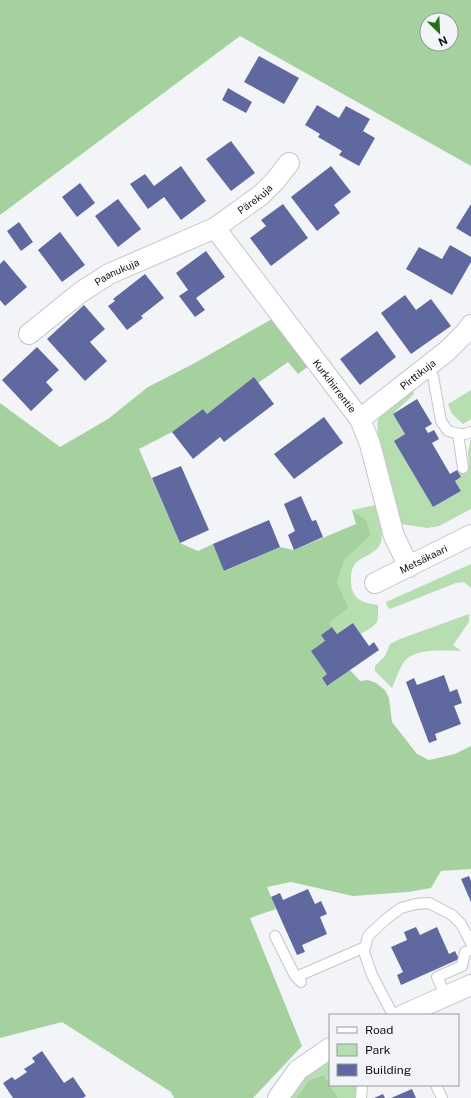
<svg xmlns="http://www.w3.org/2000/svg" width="471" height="1098" viewBox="0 0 471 1098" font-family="'Public Sans',sans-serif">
<rect width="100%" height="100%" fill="#f3f4f8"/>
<!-- green -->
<path fill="#b7deb1" d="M412,387L414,394L393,414L405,434L394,441L433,507L461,491L455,481L461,477L457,470L469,468L468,452L471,439V509L439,526L427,528L401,524L378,434C377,428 377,423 379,417C383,407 403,395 412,387Z
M471,390V419L463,424L452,414L448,404Z
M376,505C379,516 384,530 381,542C377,554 364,555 356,563C352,567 351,573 351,578C350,597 360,603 378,605C378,626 379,623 361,634L353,623L337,634L329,623L349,608L337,582L345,559L356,548L366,520L352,510Z
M471,564V588L464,582L456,583L390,609L387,606L386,602Z
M469,614V622L453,645L461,651C443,651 412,647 402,665C398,672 395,681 392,688L375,671V666L385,656L390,644L400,639Z
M330,1056V1085H358L356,1098H338L324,1075L309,1080L296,1098H285L310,1068Z"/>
<!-- forest -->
<path fill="#a4d19e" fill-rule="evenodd" d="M0,0H471V166L240,36L0,215ZM427,20H451V44H427Z
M272,319L310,365L298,374L288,362L258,383L254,378L207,414L203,409L172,432L139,449L180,543L198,551L213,544L225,571L280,547L294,550L356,524L352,510L366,520L371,535L345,559L337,582L349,608L329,623L332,627L321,635L325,641L327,674L322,678L327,686L350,670L360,681L368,680L376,683L385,690L389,698L392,722L417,754L429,760L455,754L471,746V869L441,871L431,888L408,892L353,896L291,882L267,887L276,909L250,918L302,1046L253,1098H174L171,1092L62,1022L0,1038V403L60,447L108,419L148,387L193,364Z
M324,1075L338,1098H296L309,1080Z"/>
<!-- building -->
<path fill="#5f699f" d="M259,56L299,78L284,104L244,82Z
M228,88L252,102L246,113L222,100Z
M317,105L339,118L346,106L370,119L363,131L375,138L359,166L339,155L342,151L318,137L320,134L305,125Z
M231,141L255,173L231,191L206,159Z
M181,166L206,201L181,220L164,197L148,209L130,184L145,174L154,186Z
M331,166L351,192L334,205L340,213L317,231L291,197Z
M80,183L95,203L77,217L62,197Z
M118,199L141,229L118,247L95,216Z
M283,204L308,238L271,266L250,238L266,226L261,220Z
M471,204V237L456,228Z
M19,222L33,242L21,251L7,231Z
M60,232L85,265L62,282L38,250Z
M450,245L471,257V262L452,295L406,269L419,247L442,259Z
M206,251L225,277L196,298L205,310L195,317L179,296L188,290L176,273Z
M4,260L27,287L5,306L0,300V264Z
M145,274L164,298L141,316L143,318L127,330L108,306L115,301L113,299Z
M405,295L416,310L431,299L451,326L411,354L381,313Z
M84,305L105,329L90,342L107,361L85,381L47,339Z
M377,331L396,357L360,385L340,359Z
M37,347L59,370L46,382L53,390L31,411L2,380Z
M254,377L274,404L224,442L220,437L193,459L172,432L203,409L207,414Z
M417,399L432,424L425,428L428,433L434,430L439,439L432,443L450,474L457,470L461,477L455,481L461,491L433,507L394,441L405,434L393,414Z
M324,417L343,443L294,479L274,454Z
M181,466L209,530L180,543L152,478Z
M301,496L312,521L316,520L323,537L294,550L288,535L295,531L284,504Z
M269,520L280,547L224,571L213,544Z
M353,623L369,646L374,642L379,650L327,686L322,678L327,674L311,651L325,641L321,635L332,627L337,634Z
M444,675L450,692L457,689L462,703L454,706L461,724L435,734L437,740L429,743L406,682L414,678L417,685Z
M469,876L471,881V902L461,879Z
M308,889L315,904L321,901L327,914L320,917L327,934L302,945L305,952L297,955L271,897L280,893L283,900Z
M416,927L420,935L437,927L449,954L455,951L459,959L401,985L397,975L403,972L391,947L407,940L404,932Z
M42,1051L64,1083L73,1077L86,1096L83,1098H13L3,1083L12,1077L15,1080L27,1072L24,1069L35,1062L32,1058Z
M412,1089L416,1098H391Z
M383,1094L385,1098H374Z"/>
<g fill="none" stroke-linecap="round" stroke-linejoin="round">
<defs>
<path id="service" d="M426,368L433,376L441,421L448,431C456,433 463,436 471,432
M458,434L463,468
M275,936L294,974L301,982
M296,977L365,947
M446,996L437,977L462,966L465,952L471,950
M393,1015L372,975L364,952L368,936L386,919L401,908L416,904L429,903L452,915L461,924L471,943
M436,1085L442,1098
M361,1098L362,1085"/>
<g id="minor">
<path id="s1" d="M215,228L360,419L370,444L394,536L409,567"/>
<path id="s2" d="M29,334L81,292L109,274L215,228L261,195L275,181L289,163"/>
<path id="s3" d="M360,419L447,351L465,333L471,325"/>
<path id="s4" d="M375,583L471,535"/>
<path d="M403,1015L471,985"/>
<path d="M278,1098L298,1070L330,1048"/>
</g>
</defs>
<!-- service casing -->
<use href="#service" stroke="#c4c5c9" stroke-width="12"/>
<!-- minor casing -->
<use href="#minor" stroke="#c4c5c9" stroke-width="22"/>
<!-- service -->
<use href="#service" stroke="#fff" stroke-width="10"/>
<!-- minor -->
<use href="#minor" stroke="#fff" stroke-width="20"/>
</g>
<g text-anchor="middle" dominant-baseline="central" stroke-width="4" stroke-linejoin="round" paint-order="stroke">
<!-- street labels -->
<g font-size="10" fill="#101112" stroke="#f3f4f8">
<text stroke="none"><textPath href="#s2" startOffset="265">Pärekuja</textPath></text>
<text stroke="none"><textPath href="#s2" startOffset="108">Paanukuja</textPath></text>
<text stroke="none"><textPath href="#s3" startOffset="73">Pirttikuja</textPath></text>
<text stroke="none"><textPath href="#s1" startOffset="198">Kurkihirrentie</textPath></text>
<text stroke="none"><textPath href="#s4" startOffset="54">Metsäkaari</textPath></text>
</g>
</g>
<!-- legend -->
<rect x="329" y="1014" width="130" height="72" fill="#f3f4f8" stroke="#98999c"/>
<rect x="337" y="1027" width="20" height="6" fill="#ffffff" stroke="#98999c"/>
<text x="365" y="1034" font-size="12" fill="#101112">Road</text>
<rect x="337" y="1044" width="20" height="12" fill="#b7deb1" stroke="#98999c"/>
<text x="365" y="1054" font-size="12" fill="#101112">Park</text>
<rect x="337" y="1064" width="20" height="12" fill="#5f699f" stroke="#98999c"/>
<text x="365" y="1074" font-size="12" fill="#101112">Building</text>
<!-- north arrow -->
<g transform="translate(439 32) rotate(156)"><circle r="19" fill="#f3f4f8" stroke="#98999c"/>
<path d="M0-3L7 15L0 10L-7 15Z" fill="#227118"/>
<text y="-6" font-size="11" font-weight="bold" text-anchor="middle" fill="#101112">N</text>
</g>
</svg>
